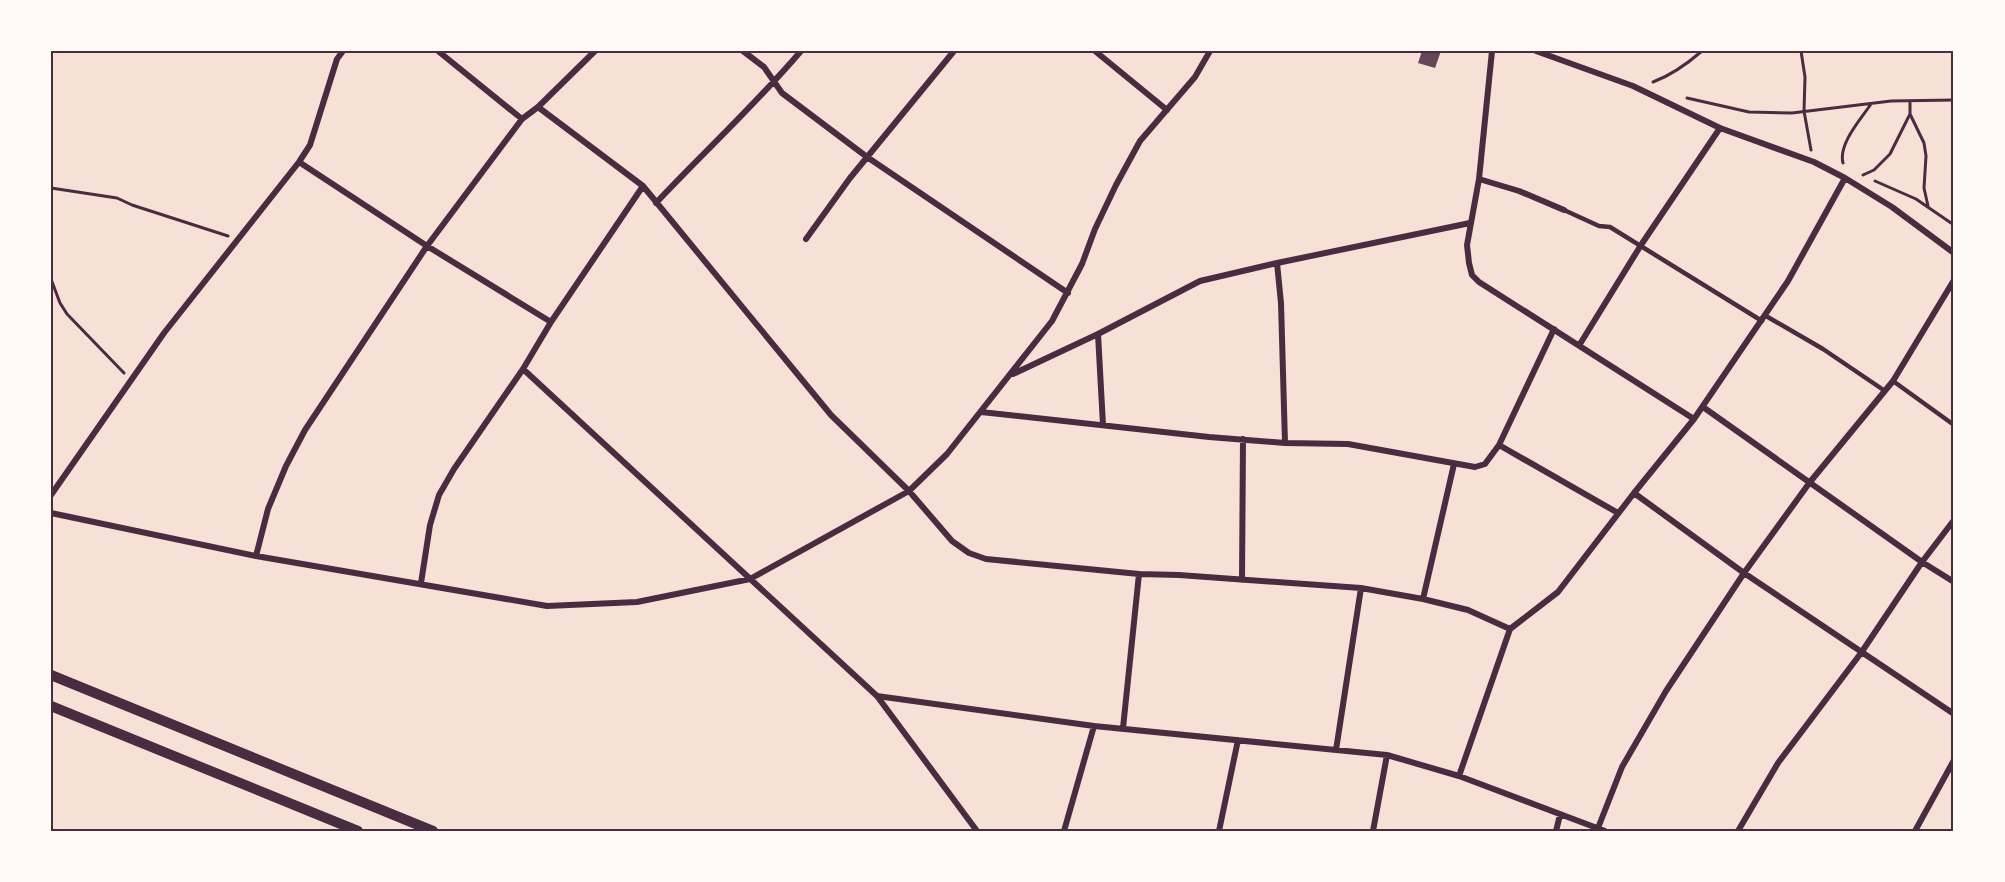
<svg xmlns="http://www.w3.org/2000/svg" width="2005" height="882" viewBox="0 0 2005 882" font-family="'Fira Sans Condensed',sans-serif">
<rect width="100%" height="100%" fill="#f7e1d7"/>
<!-- building -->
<path fill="#644757" d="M1422,51H1441L1435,68L1418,63Z"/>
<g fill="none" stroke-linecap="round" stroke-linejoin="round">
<!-- path -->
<path stroke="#4a2c40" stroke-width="3" d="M1801,51L1805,77L1804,111L1811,150
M1653,82C1672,75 1687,64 1702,51
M1687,98L1749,112L1792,113L1891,101L1954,100
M1910,102V114L1924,143L1926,156L1924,188L1928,206
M1843,163C1838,144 1861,119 1871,104
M1863,175L1874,170L1890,154L1910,114
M1875,181L1916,199L1954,225
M51,188L117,198L132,205L228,236
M51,279L60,303L67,314L124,373"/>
<!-- service -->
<path stroke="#4a2c40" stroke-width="4.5" d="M1564,210L1599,226L1610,227L1762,321
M1766,316L1823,349L1885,391
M1893,381L1954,425"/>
<!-- minor -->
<path stroke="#4a2c40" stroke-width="6" d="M438,51L522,119
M743,51L764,67L782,93L867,157L1068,293
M1095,51L1167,110
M1492,51L1479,179L1467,245L1469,263L1472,275L1479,282L1694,419
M1536,51L1633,86L1720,128L1814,162L1845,178L1892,207L1954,253
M538,107L643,186L831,415L909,491L952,541L969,553L986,559L1139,574L1179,575L1361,588L1423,599L1468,610L1510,629
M299,162L427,246L551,322
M1479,179L1519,191L1564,210
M656,203C704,152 756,104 801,51
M806,239L850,178L954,51
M1277,263L1470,223
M1098,334L1103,425
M1580,344L1641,245L1720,128
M523,369L877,696
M1013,374L1098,334L1200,281L1277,263L1281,303L1285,443
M1703,407L1922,562L1954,582
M981,412L1209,437L1285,443L1348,444L1475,467L1485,464L1499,445L1554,329
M1499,445L1618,513
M1634,493L1744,573L1954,714
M51,495L164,333L299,162L310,145L337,59L343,51
M51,513L256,556L547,606L637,602L750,579L909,491L947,454L1052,321L1082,264L1095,229L1116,185L1140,141L1195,77L1210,51
M256,556L268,509L286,466L305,430L427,246L522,119L538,107L595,51
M1242,580L1243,439
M421,583L430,525L439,495L454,469L523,369L551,322L643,186
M1423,599L1454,464
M1123,728L1139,574
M1336,750L1361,588
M1459,776L1510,629L1558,592L1634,493L1694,419L1788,281L1845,178
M1598,828L1622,767L1666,691L1744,573L1810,482L1893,381L1954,280
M977,831L877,696L1094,726L1387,755L1459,776L1605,831
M1064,831L1094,726
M1219,831L1238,740
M1373,831L1387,755
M1556,831L1560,815
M1738,831L1778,763L1861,653L1922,562L1954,520
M1915,831L1954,760"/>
<!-- tertiary -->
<path stroke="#4a2c40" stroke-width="10" d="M51,675L433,831
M51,706L358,831"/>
</g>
<!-- border -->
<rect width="2005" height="882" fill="none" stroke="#fffaf5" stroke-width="105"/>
<rect x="52" y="52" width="1900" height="778" fill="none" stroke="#4a2c40" stroke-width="2"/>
</svg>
